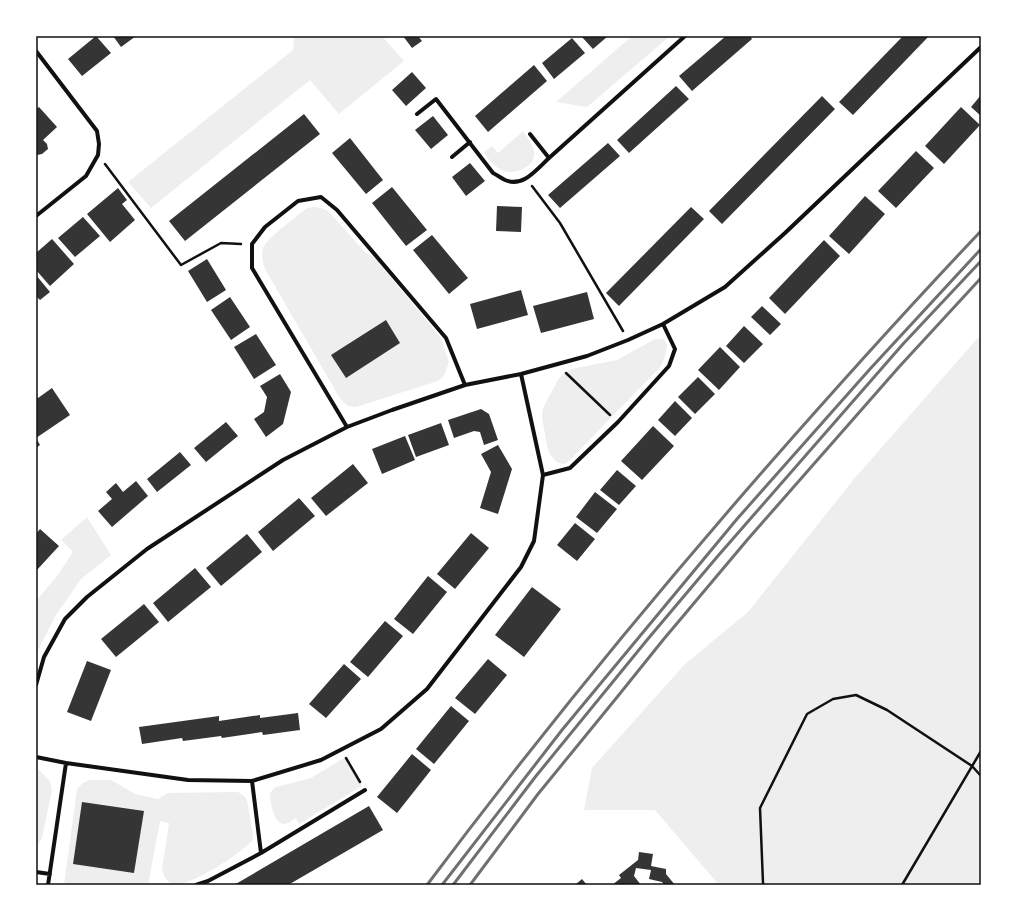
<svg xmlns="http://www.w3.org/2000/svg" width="1017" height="921" viewBox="0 0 1017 921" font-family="'PT Sans',sans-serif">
<rect width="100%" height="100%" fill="#fff"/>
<!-- green -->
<path fill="#eee" d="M293,36H382L404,61L339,114L310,80L151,208L128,182L293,50L294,39Z
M632,36H670L587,107L556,102Z
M523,131C527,138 534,145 534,153C536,166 515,175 504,171C495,167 488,160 484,152L492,146L498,153Z
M314,207L321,208L328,211L365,252L375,258L441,338L449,362L444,375L438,381L356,407C346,407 344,403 338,395L265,269C263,262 261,255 263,248C268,237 296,217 307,208Z
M981,336V885H719L655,810H584L592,768L685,664L748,612L854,479L976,340Z
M655,339C656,339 662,339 662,339C672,342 664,360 661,366L570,460L565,464L558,463L552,457L548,451L542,417L543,408L559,378L565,373L572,369L617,360Z
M87,517L111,555L81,579L56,615L36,654V601L57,576L73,552L61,540Z
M346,757L362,786L299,824L296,818C292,820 288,824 284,824C274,824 270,802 270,794C271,791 273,789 276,787L311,778Z
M36,767L50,781L52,790L42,838L36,848Z
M90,780H111L135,794L158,799L168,793L238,792L244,796L247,800L253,835L252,841C241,853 189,888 173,884C166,882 164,876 162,870L169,823L160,821L148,885H64L77,789L83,783Z"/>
<!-- building -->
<path fill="#353535" d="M96,36L111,53L82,76L68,59Z
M113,36H136L121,47Z
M403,36H418L422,41L412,48Z
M581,36H608L593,49Z
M726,36H750L752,39L692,91L679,76Z
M903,36H929L853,115L839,102Z
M572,38L585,53L554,79L542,63Z
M534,65L547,81L488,132L475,116Z
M412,72L426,88L406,106L392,90Z
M676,86L689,99L629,153L617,140Z
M981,95V116L971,107Z
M822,96L835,109L722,224L709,211Z
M39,107L57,127L43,140L47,144L48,149L42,154L37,155L36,154V109Z
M961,107L980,125L944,164L925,146Z
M304,114L320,134L185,241L169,221Z
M433,116L448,135L431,149L415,130Z
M350,138L383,180L366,194L332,153Z
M608,143L620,156L560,208L548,195Z
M916,151L934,168L896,208L878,191Z
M470,163L485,181L466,196L452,177Z
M392,187L427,230L406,246L372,203Z
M118,188L127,200L122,204L135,220L110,242L87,214Z
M865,196L885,214L849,254L829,236Z
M497,206L522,207L521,232L496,231Z
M691,207L704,219L619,306L606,293Z
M83,217L100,236L75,257L58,238Z
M432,235L468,278L449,294L413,250Z
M52,239L74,264L50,286L36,270V253Z
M824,240L840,256L785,314L769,298Z
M207,259L226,290L207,302L188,271Z
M36,275L50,292L40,300L36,296Z
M521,290L528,315L477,329L470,304Z
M587,292L594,319L541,333L533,306Z
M230,297L250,327L231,340L211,310Z
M762,306L781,324L770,335L751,317Z
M386,320L400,343L346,378L331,355Z
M744,326L763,344L744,363L726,346Z
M256,334L276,365L254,379L234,347Z
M720,347L740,367L719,390L698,370Z
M280,374L291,392L283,424L266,437L254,419L264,412L267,397L260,386Z
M698,377L715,394L695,414L678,397Z
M52,388L70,415L36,438V395L38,398Z
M675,401L692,418L675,436L658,420Z
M481,409L489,414L498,440L484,445L480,432L474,431L454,438L448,420Z
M226,422L238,436L206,462L194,448Z
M441,423L449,445L416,457L408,435Z
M653,426L674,446L642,480L621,461Z
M405,436L415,460L382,474L372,449Z
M36,438L40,445L36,448Z
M498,445L512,469L498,514L480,508L491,472L481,454Z
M180,452L191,465L157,492L147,479Z
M353,464L368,483L326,516L311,498Z
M617,470L636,486L619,505L600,490Z
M136,481L148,496L112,527L98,511L112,499L106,492L116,483L123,492Z
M595,492L617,509L597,533L576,517Z
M299,498L315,516L273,551L258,532Z
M575,523L595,539L577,561L557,545Z
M40,529L59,546L36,571V534Z
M471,533L489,548L455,589L437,574Z
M247,534L262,552L221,586L206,568Z
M195,568L211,587L168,622L153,603Z
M428,576L447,592L413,634L394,619Z
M532,587L561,609L524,657L495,635Z
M144,604L159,622L116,657L101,639Z
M385,621L403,636L368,677L350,662Z
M488,659L507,675L475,714L455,698Z
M87,661L111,670L91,721L67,712Z
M344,664L361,679L326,718L309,704Z
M451,706L469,721L434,764L416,749Z
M298,713L300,730L263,735L262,732L222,738L221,736L183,741L182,738L142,744L139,727L219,716V721L260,715V718Z
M412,754L431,770L397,813L377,797Z
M82,802L144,811L134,873L73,864Z
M369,806L383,830L288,885H234Z
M639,852L653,854L651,866L666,869V874L675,885H664L662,882L649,879L651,870L636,868L634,876L641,885H612L621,878L619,875L638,860Z
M582,879L587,885H577L576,884Z"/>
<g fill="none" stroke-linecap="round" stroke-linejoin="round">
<!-- path -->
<path stroke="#111" stroke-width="2.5" d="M105,164L181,265L221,243L241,244
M532,186L560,223L623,331
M566,373L610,415
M346,758L360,782
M764,885L763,883L760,808L807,714L833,699L856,695L887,710L972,766L981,776
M902,885L981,751"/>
<!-- minor -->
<path stroke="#111" stroke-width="4" d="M36,51L97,131L99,144L98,155L86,176L36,216
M417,114L436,99L493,173C497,175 501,178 505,180C523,188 537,169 549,158L530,134
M452,157L470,142
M549,158L685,36
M347,427L252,268V244L265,227L298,201L321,197L337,210L446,338L465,385
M543,475L570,468L618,422L669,366L675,349L663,324
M36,685L44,657L65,619L87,597L147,549L283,460L347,427L392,410L465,385L521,374L587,356L628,340L663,324L725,287L785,233L981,47
M36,757L66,763L188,780L252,781L321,760L381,729L427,689L521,567L534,541L543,475L521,374
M252,781L261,853
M36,872L50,874
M48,885L66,763
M196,885L208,881L261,853L365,790"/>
<!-- rail -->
<path stroke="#707070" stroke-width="3" d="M427,885C534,742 647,604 764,470C835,389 907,309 981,231
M442,885L562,730L737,519L870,369L981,249
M453,885L536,776L647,640L717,557L903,344L981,261
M470,885L538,794L618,696L663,640L748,539L899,367L981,278"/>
</g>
<!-- border -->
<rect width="1017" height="921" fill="none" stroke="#ffffff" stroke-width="74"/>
<rect x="37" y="37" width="943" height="847" fill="none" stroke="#111" stroke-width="1.5"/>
</svg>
